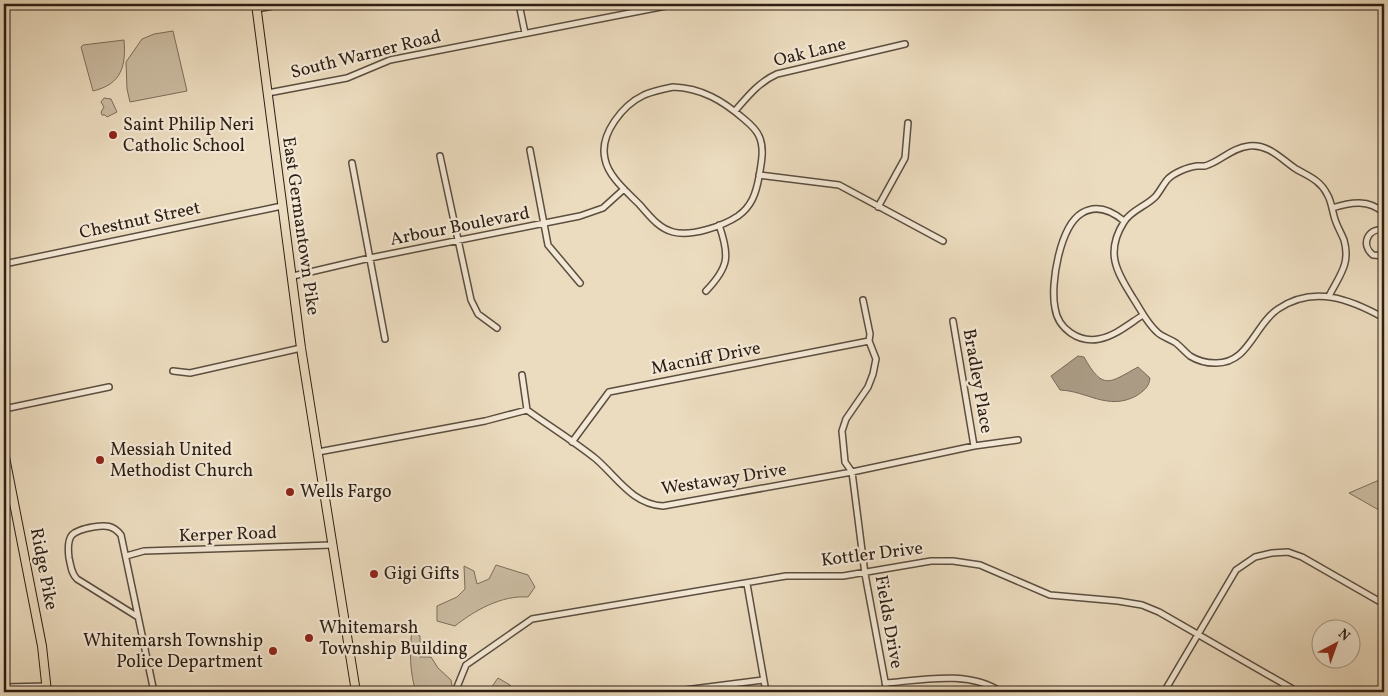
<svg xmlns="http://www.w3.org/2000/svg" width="1388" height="696" viewBox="0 0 1388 696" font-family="Vollkorn,serif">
<rect width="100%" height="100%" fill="#ecdcbf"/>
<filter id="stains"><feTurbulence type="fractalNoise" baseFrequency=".004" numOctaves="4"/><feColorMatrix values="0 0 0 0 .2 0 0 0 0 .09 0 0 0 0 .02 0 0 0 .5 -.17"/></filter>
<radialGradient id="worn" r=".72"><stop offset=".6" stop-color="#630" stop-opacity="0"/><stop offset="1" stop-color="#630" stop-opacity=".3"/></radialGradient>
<!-- green -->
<path fill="#cbbca2" stroke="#7c6d5b" d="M173,31L187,91L130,102L127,89L126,62L142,39L154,34Z
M124,40C126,66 122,84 93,91L81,47L83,45Z
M104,98L111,99L117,112L107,117L105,115H102L101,112L104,107L101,102Z
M1384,478V513L1349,493Z
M496,565L528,575L535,587L528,597C502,595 475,610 455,626L437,621V606L457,597L465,589L464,566L474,571L477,584L489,579Z
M412,631L420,636V657H431L438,668L451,680L453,692H416C410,674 409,649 412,631Z
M498,678L510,685L512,692H490L493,685Z"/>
<!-- water -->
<path fill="#ab9b85" stroke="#786958" d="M1078,356L1084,357C1103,391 1109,383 1138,367L1150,378C1149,387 1144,391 1136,396C1108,411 1087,391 1060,390L1051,376Z"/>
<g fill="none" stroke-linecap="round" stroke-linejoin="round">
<defs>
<path id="street" d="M519,4L525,33
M257,9L283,4
M673,87C702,88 723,101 744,119C750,124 756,129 759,136C765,149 761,164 759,177C756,193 752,206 738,216C723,226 691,237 673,232C658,228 649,215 639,204C627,192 608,176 605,159C599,134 623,105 644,95C653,91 663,89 673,87Z
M268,93L347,78L390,60L676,4
M735,111C748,96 759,82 777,74L905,44
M530,150L548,245L580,283
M440,156L471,300L478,314L497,328
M352,163L385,339
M759,175L839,185L943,241
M878,207L905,158L908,123
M1332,208C1351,202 1369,199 1384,213
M1124,221C1112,211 1097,204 1082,213C1060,226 1050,284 1055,308C1058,329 1079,343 1099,339C1115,336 1129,324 1143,315
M1384,230C1368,227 1360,245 1373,255L1384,256
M4,264L282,206
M293,276L370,258L580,216L603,208L624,189
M706,291C729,267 730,256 719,225
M1329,296C1339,276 1351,264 1344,240C1341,232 1336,225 1334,216C1332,209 1331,200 1327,194C1320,180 1308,176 1296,169C1281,159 1269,144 1249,146C1231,148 1220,162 1205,166C1202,166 1200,166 1197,166C1188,167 1173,173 1167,180C1163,185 1160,191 1156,196C1147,206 1131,210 1124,222C1105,252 1116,271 1133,298C1141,310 1146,322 1157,332C1162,337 1170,339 1176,343C1181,347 1185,352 1190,356C1198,361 1206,363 1215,363C1249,364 1254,325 1278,309C1314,285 1350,299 1384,318
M863,300L870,334L869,341L876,359L873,374L868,387L846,419L842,431L845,462L852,472L865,574L887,692
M953,321L974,446
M173,371L190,373L301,348
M522,375L527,410
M4,409L109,387
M572,442L609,392L869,341
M318,452L485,421L527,410C549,426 575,442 596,459C617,477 632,504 663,506L852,472L974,446L1018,440
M126,556L144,551L332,545
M747,584L766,692
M138,617L77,579C71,573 71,566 69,558C66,534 72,531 93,527C106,525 113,525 121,535L154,692
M885,683C922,680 969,670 1001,692
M4,687L47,686
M455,692L466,665L532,619L786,576H843L931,561H953L980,565L1050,595L1118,601L1142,605L1159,612L1298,692
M669,692L763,680
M1164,692L1236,570L1255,557L1272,553L1288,552L1302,557L1384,604"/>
<path id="primary" d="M256,4L301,348L356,692
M4,452L42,646L47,692"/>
</defs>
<!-- street casing -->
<use href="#street" stroke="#5c4e3f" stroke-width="8"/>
<!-- primary casing -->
<use href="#primary" stroke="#2c1e14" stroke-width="10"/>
<!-- street -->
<use href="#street" stroke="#f3e8d5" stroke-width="5"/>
<!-- primary -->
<use href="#primary" stroke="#ecdcbf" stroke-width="8"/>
</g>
<!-- markers -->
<g fill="#8f2418" stroke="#f3e8d5" stroke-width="2">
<circle cx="113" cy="135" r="5"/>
<circle cx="100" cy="460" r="5"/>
<circle cx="290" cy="492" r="5"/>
<circle cx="374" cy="574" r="5"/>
<circle cx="309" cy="638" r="5"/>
<circle cx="273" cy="651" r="5"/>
</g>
<g text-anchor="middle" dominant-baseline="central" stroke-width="4.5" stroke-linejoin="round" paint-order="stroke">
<!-- street labels -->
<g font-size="18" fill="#2c1e14" stroke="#f3e8d5">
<text transform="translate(810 53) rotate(-14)">Oak Lane</text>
<text transform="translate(366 55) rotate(-14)">South Warner Road</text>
<text transform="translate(140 221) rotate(-12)">Chestnut Street</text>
<text transform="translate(300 226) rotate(82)">East Germantown Pike</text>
<text transform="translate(460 227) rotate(-11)">Arbour Boulevard</text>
<text transform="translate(706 359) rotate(-11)">Macniff Drive</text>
<text transform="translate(977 381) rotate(80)">Bradley Place</text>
<text transform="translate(724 480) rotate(-9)">Westaway Drive</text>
<text transform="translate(228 535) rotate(-2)">Kerper Road</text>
<text transform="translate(872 555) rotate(-7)">Kottler Drive</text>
<text transform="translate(43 569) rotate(79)">Ridge Pike</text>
<text transform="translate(888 622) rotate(80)">Fields Drive</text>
</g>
<!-- poi labels -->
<g font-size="18" fill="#2c1e14" stroke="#f3e8d5" text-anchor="start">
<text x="123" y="125">Saint Philip Neri<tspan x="123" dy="21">Catholic School</tspan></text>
<text x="110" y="450">Messiah United<tspan x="110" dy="21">Methodist Church</tspan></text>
<text x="300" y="492">Wells Fargo</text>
<text x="384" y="574">Gigi Gifts</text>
<text x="319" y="628">Whitemarsh<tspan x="319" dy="21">Township Building</tspan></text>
<text x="263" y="641" text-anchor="end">Whitemarsh Township<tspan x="263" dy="21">Police Department</tspan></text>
</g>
</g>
<!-- margin -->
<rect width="1388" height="696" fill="none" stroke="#ecdcbf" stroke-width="20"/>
<rect x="5" y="5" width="1378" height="686" fill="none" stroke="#2c1e14" stroke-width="2.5"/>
<rect x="10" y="10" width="1368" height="676" fill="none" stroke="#2c1e14"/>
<!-- north arrow -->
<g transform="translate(1336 644) rotate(41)"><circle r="24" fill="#f3e8d5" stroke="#a39788"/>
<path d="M0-4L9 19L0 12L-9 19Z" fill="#8f2418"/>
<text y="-8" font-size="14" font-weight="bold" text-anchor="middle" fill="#2c1e14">N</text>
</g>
<rect width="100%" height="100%" filter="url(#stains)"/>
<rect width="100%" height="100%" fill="url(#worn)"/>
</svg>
